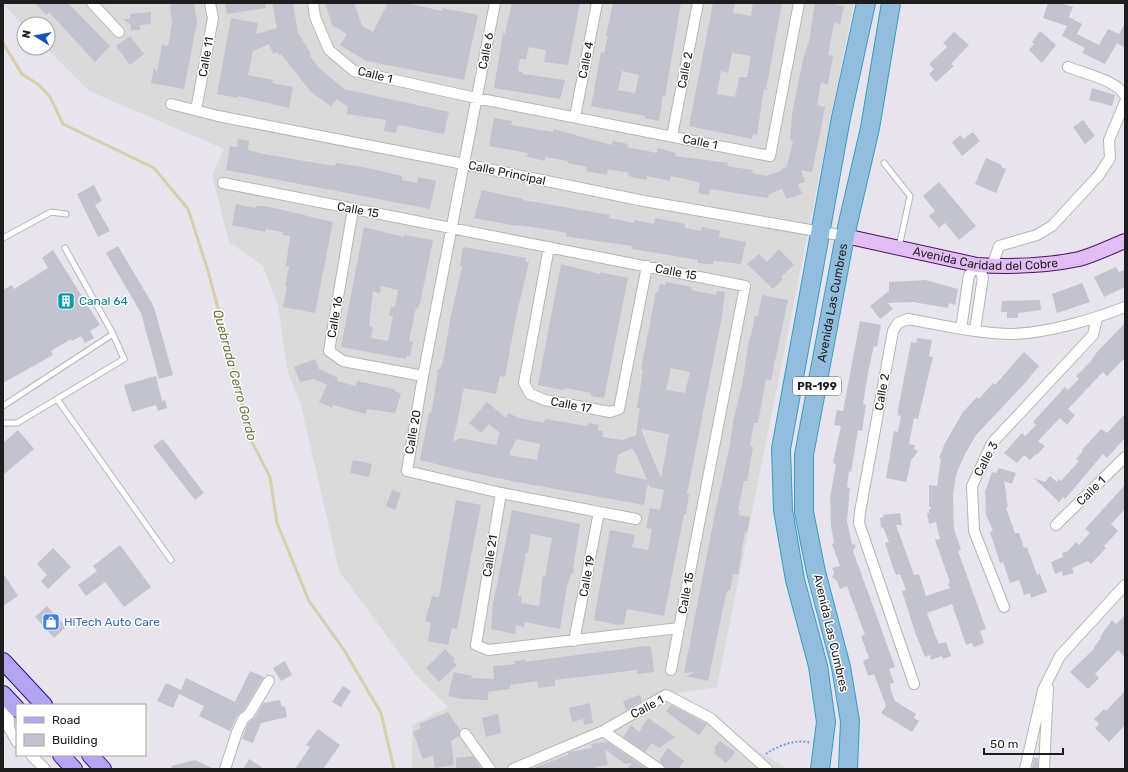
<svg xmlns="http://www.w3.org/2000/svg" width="1128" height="772" viewBox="0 0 1128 772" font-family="Rubik,sans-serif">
<rect width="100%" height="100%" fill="#e7e4ed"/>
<!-- residential -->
<path fill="#dadadb" d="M3,3H854L717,687L667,695L788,769H412V725L448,707L415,674L339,571L301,405L288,373L278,306L263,266L229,242L212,175L224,149L89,91L46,48H48V24H24V27Z"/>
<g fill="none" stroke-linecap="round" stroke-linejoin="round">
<!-- stream -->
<path stroke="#d6cfa9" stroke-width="3" d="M3,43L22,74L39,85L50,97L63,124L154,168L188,209L208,271L229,349L250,438L270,477L277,523L309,601L344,650L381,713L394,769"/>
</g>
<!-- building -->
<path fill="#c3c2cf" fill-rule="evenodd" d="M35,3H68L110,46L95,62L49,12L46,15Z
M182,3H194L197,22L184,89L151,83L154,67L157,72L162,45L168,46L172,23L170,5Z
M225,3H265L266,8L227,14Z
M272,3H293L298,33L311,54L309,55L319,68L344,89L449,112L444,134L398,125L396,133L384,131L386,120L347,114L348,107L337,99L331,106L311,92L281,54L279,55L277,52L273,54L269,44L253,51L248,75L273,80L272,83L293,87L289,108L238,96V98L217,94L231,18L258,23L256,34L277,28Z
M325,3H354L362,26L373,32L388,3H406L442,11V8L478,15L464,80L366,61L340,45L347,34L332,25Z
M512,3H580L568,65L544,62L546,50L529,47L526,59H520L518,71L523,72V74L565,80L560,99L494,88L503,33L505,34Z
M613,3H681L665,96H663L659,121L645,118V116L591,106L601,52L604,53L608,36H606ZM622,71L639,75L635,93L618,90Z
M713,3H735L733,13L751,16L753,3H782L766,90L764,89L757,135L753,134L752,139L689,126ZM732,53L751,56L747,77H739L735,97L717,94L721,71L728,73Z
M815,3H837L836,5L844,6L840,24L834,23L828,55L833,56L828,84L821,83L817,105L825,107L820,133L812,172L801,170L805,182L798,184L802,194L786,199L782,189L769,194L768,198L710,189L709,195L698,193L700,183L694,181L671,176L670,181L647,176L646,180L628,176L629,173L608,169L607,175L586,171L587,167L568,163V161L545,157V161L527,157L528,153L489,146L494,118L512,121L511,125L553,132V129L612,145L613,141L628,144L627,147L657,153L658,148L676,153L675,156L728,163L727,165L732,167L753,170L752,173L766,176L783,170L782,169L787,167L793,141L790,140L792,114L803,60L809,41Z
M1048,3H1060L1073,7L1069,17L1082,24L1077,34L1099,45L1108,29L1119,34L1125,23V48L1117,43L1105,64L1082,53L1085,48L1062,36L1067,26L1043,18Z
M151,12V24L140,25V30H131V25L123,19H130V14Z
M1040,31L1056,45L1042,63L1029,50L1034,44L1032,42Z
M954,32L969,45L951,64L954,66L936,82L929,74L934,69L929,64L947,47L943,43Z
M130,36L144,54L130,65L116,46Z
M1092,88L1115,95L1112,106L1089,100Z
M1083,120L1095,136L1085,144L1073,127Z
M973,132L980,141L962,156L952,142L961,135L963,139Z
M238,139L249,141L248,150L263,154L334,166L337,163L368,168L402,176V180L417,183L418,177L436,181L430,209L226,170L230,146L237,147Z
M986,158L1002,165L1001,167L1006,169L996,193L975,184Z
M939,182L976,226L959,240L945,223L939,228L929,216L935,211L923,196Z
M94,185L102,201L95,205L110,231L98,237L77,194Z
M482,190L523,199V200L610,215L609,218L634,223V220L654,224L655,218L685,224V228L701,231L702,227L720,231L719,237L746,242L741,264L714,261L713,264H707L697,263L698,260L632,249V246L576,238L566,236L567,233L533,227L517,225V226L474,218Z
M236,204L255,208L256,206H263L274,208L333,222L315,313L283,307L287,286H285L289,267L286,266L290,236L283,235V232L266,229L265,232L232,225Z
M364,227L404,237V235L433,240L421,299L418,309L416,308L409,341L413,342L410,356H407L406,359L341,347ZM381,286L398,290L395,307L391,306L389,316H393L388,341L371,338L373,327L369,326L373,292L380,293Z
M118,246L154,307L173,375L159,379L141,313L106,253Z
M463,247L521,257L526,258V262H529L516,317L505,377L500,376L496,394L464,388L453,443L459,438L496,445L500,433L489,424L481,433L469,423L487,402L506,418L508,413L519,418L544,423L545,419L587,426L588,423L599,425L598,430L603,431L602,437L623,440L636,435L640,408H637L643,370L641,369L656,292H658L660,284L665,285L666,282L692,287L691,290L716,295L717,291L725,292L722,316L687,494H689L686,514H684L664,616L627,609L624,624L618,625L594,620L610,530L635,535L632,547L648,550L652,529L646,528L650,508L660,510L664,490L650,487L648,483L644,505L517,482L459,470L420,460L429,413H431L435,392L438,369H440L444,357L450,320L462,267L460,266ZM671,368L690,372L685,393L666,390ZM641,429L669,434L661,478L648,447ZM516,439L540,444L537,460L509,455ZM632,448L637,456L647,480L615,473L618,455Z
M779,249L794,265L781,277L783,279L773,289L747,264L759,254L767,262Z
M53,250L100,325L90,331L94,338L85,343L81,336L72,341L71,339L51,351L53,355L3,383V290L12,285L14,289L48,268L42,258Z
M561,264L600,274V272L628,278L604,398L591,396V393L565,388L564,390L538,385Z
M1116,267L1119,272L1125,270V287L1104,297L1094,277Z
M925,280L958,289L955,305L949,303L948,308L913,302L888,303L893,309L880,319L870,306L889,291V282Z
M1082,283L1090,302L1057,313L1052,294Z
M762,295L788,300L771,380L766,379L758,423H754L750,446L753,447L747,481H744L738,510L740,511L739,515L750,517L747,532L745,531L738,575L733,574L730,591L728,590L726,594L708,681L686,676L696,672L684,673L715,513L729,449L734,417L742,385L749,340L751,336L755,316H758Z
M1040,300L1041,310L1018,313V318H1007V312H1001L1002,301Z
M860,321L881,325L877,347L874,346L869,367L863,404L866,405L862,431L858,430L851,472L849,471L847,487L850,488L847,521L852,544L856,545L853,551L895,667L889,669L894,683L890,684L891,691L895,701L916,714L914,718L919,721L912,732L881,713L886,706L874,674L868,676L863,661L869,658L861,636L865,635L847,586L840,589L837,581L832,577L834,573L832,568L840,566L832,544L834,543L831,526L830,498L836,464L833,463L841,426L834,425L837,410L843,411Z
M1125,323V358L1107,376L1103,372L1068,409L1075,415L1067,425L1060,418L1038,441L1045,446L1037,455L1036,454L1030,460L1024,455L1017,463L1004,453L1022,433L1025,436L1036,425L1033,422L1065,387L1068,390L1079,379L1076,376L1091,361L1097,352Z
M917,338L932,340L929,356L933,357L918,419L914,418L909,444L915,445L914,449L918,451L913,458H912L906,482L886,478L894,431L898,432L901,416L898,415V410L911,342L916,343Z
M1024,352L1039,366L1025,383L976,435L965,454L956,475L953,495L954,529L961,550L958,551L986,629L980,631L984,643L974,647L972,643L966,645L952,604L927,613L937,640L939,644L946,642L951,656L943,659L942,656L931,660L930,655L925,657L915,632L902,591L906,590L900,574L896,575L892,565L885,543L889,542L883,527L881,528L880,518L884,517L883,515L900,513L902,525H896L914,575L919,574L926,596L950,588L948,584L950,582L935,540L940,539L936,522L929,524L927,513H929V509H931V507H929V485L937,486L941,459L939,458L945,443L963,412L977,397L979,399L993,383L995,385Z
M315,359L319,369L338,378L337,381L356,386L357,381L394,389L396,392L401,393L395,413L367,409L366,414L333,405L332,408L319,402L327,385L314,379L300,382L294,367Z
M156,376L162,401L165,400L167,408L158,411L156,405L132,412L124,385Z
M1125,414V438L1107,458L1103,454L1065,499L1063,497L1059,502L1034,478L1045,482L1050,476L1057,482L1059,479L1061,481L1079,461L1076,459L1083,451L1082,450L1101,429L1107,433Z
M18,430L34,449L3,475V443Z
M163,439L204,493L195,500L153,446Z
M353,460L372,464L369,477L350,473Z
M999,468L1016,473L1012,484L1004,481L1008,507L1006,508L1015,533H1019L1024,548L1027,547L1037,575L1040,574L1047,592L1031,598L1030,593L1024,595L1019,580L1010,583L1003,562L1000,563L990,532L993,531L986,515L985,492L992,472L996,473Z
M1125,485V509L1111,524L1118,531L1104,546L1106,548L1091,564L1088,561L1072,568L1074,573L1063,576L1062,571L1055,574L1051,562L1063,557L1062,553L1068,551L1076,542L1079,545L1090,533L1085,529Z
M392,490L401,493L395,510L386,506Z
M456,500L481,505L458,624L457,629L452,628L448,645L428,641L431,623L425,621L432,596L439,597Z
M512,510L580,524L573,569L574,572L571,574L567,586L560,629L525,622L524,627L516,625L515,634L491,629L493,604ZM531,534L552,538L545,576L543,575L539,606L521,603L522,597L518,596L526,553H528Z
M120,545L151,587L124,607L105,582L86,596L78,585L97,571L93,566Z
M53,548L71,567L48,589L41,581L47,575L37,564Z
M3,573L18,596L3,606Z
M47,606L66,627L54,638L35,617Z
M1125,615V657L1118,650L1095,674L1099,678L1088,689L1070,672L1095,648L1094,647L1101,638L1100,637L1112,620L1116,624Z
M646,646L651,647L654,672L637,674V670L555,680V686L538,688L537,681L510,685V689L488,692V700L462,699L448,696L454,672L472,676L471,678L494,679L493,666L515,664L514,661L526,660V662L531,661Z
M445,649L455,659L453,661L457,665L439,682L426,668Z
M285,661L292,675L281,681L273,668Z
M250,671L264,677L244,710L237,716L230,731L199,716L204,706L179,694L173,708L157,701L166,683L181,690L186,678L235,702Z
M343,686L351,691L341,707L332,702Z
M1125,691V725L1109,742L1095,728L1099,724L1094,719L1104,709L1106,711Z
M640,695L642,701L626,710L623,701Z
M280,700L282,707L285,706L287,717L261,723L253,743L242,739L248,723L255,717L263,703Z
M590,703L593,723L584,725L583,719L572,722L569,708Z
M671,705L707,724L699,735L680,722L666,711Z
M448,712L460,730L459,736L451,741L454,765L435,768L433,755L423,759L413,732L421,728L419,724Z
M498,714L501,733L486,737L482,718Z
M648,718L675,737L659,748L652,743L645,752L623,737L631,725L639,732Z
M318,729L340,745L323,769H295L310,747L306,745Z
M720,741L734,751V754L726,763L714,753L716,750L714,748Z
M608,742L647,769H627L632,763L625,764L605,749L608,765L595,767L596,769H531L568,755V753L570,752L592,748L591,744Z
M668,748L684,761L678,769H666L659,761Z
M473,756L481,769H456V758Z
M1034,758H1038V769L1032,768Z
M249,759L265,769H243Z
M195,760L214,769H172L171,766Z"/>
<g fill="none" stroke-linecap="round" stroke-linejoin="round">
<defs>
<path id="lane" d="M884,163L910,196L899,247
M3,238L51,212L66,214
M65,248L113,334
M57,399L171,560
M3,406L113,334L124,359L17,423H3"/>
<path id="street" d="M92,3L119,32
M313,3L315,17L329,50L354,71L476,98L770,156L799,3
M495,3L423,376L407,471L501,493L636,519
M1068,67C1083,73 1119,81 1125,96
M171,104L218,116L464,164L644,201L845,236
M196,110L213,18L210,3
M575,117L597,3
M672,136L698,3
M223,183L745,286L671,670
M353,209L329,351L343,361L423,376
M549,247L524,383L530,394L545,400L610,412L619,409L647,266
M992,266L999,246L1037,235L1052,226L1099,175L1110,158L1109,140L1125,102
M961,329L969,275L977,265L983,277L975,330
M501,493L476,645L488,650L679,628
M1056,525L1125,457
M1004,607L974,531L972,486L992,443L1093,335L1097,318
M574,641L599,512
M914,684L859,523L860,512L893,331L898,323L908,319C941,325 975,333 1009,334C1044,334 1092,320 1125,307
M8,699L9,728L17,742
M603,731L659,769
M465,734L490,769
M31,755L45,769
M225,769L237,732L243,719L249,714L269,681
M513,769L603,731L666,695L710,718L767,769
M1025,769L1043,690L1060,656L1125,585
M1044,769L1048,688"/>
<g id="secondary">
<path id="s1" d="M845,236L977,265C1010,267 1046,266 1079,259C1094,255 1110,247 1125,241"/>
</g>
<path id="primary" d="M3,661L44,705
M3,694L17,709
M61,755L74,769
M90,755L103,769"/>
<g id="highway">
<path d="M820,769L826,722L818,666L795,580L783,510L781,449L841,118L866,3"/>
<path id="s2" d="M848,769L850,721L841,667L816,572L804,512V455L845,236L870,128L891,3"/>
</g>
</defs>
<!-- lane casing -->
<use href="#lane" stroke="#b6b6b6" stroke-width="7"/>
<!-- street casing -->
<use href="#street" stroke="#b6b6b6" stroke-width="12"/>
<!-- secondary casing -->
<use href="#secondary" stroke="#501068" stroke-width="16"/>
<!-- primary casing -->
<use href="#primary" stroke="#311086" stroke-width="18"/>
<!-- highway casing -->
<use href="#highway" stroke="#369fc6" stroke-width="20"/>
<!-- path -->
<path stroke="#7898eb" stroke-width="2" stroke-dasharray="2 2" stroke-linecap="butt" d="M766,754C777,746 797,738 811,743"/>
<!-- lane -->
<use href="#lane" stroke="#fff" stroke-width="5"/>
<!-- street -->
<use href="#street" stroke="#fff" stroke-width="10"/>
<!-- secondary -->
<use href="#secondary" stroke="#e0bdf2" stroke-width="14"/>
<!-- primary -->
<use href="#primary" stroke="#b3a5f2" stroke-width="16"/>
<!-- highway -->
<use href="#highway" stroke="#93bddd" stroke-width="18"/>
</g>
<!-- icons -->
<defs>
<symbol id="building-square" viewBox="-11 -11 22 22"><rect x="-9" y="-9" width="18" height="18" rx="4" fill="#0f9aa8" stroke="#fff"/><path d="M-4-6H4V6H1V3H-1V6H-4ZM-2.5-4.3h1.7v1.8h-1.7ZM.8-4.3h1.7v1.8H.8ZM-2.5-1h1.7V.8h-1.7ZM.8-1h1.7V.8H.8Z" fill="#fff"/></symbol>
<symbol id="shop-square" viewBox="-11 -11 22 22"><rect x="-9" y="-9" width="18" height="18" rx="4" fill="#3f7fe0" stroke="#fff"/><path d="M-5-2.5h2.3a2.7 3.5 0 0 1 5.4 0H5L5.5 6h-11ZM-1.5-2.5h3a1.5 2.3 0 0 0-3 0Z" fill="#fff"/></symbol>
</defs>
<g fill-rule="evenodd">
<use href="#building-square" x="56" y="291" width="20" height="20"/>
<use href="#shop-square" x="41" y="612" width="20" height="20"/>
</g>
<g text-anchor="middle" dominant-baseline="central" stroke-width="3" stroke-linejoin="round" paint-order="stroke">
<!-- shield labels -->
<rect fill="#fff" stroke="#616161" stroke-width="1" x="793" y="377" width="48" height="18" rx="3"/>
<g font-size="11" font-weight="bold" fill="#1d1d1d">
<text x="817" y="386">PR-199</text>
</g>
<!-- street labels -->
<g font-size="12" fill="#1d1d1d" stroke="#fff">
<text transform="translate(486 51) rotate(-79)">Calle 6</text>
<text transform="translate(206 57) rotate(-80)">Calle 11</text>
<text transform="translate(586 60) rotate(-79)">Calle 4</text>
<text transform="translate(685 70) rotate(-79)">Calle 2</text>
<text transform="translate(375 75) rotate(14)">Calle 1</text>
<text transform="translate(700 142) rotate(11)">Calle 1</text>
<text transform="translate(507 173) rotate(12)">Calle Principal</text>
<text transform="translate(358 210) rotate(11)">Calle 15</text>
<text stroke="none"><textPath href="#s1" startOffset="143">Avenida Caridad del Cobre</textPath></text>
<text transform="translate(676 272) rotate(11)">Calle 15</text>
<text stroke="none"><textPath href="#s2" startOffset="474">Avenida Las Cumbres</textPath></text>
<text transform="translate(335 317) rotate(-80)">Calle 16</text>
<text transform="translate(882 392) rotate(-80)">Calle 2</text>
<text transform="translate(571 405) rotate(11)">Calle 17</text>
<text transform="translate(413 432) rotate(-80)">Calle 20</text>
<text transform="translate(986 459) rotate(-62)">Calle 3</text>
<text transform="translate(1091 491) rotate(-45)">Calle 1</text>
<text transform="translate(490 556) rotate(-81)">Calle 21</text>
<text transform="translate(587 576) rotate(-79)">Calle 19</text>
<text transform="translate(686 593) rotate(-79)">Calle 15</text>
<text transform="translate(831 633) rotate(77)">Avenida Las Cumbres</text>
<text transform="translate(647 707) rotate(-28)">Calle 1</text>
</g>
<!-- culture labels -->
<g font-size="12" fill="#0d838f" stroke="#fff" text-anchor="start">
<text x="79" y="301">Canal 64</text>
</g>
<!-- shop labels -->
<g font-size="12" fill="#366cbe" stroke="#fff" text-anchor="start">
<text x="64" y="622">HiTech Auto Care</text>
</g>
<!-- water labels -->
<g font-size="13" font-style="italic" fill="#707640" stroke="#fff">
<text transform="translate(235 375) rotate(75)">Quebrada Cerro Gordo</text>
</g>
</g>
<!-- border -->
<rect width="1128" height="772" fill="none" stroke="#1d1d1d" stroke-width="8"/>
<!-- legend -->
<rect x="16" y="704" width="130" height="52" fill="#ffffff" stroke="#a5a5a5"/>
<rect x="24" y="717" width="20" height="6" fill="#b3a5f2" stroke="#a5a5a5"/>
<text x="52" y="724" font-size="12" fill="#1d1d1d">Road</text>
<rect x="24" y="734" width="20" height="12" fill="#c3c2cf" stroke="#a5a5a5"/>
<text x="52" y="744" font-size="12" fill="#1d1d1d">Building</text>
<!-- north arrow -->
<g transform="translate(36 36) rotate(281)"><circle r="19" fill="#ffffff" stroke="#a5a5a5"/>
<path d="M0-3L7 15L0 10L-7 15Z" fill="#1553b5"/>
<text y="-6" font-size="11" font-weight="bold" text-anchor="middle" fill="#1d1d1d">N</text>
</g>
<!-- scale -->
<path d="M984 748v6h79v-6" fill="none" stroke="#1d1d1d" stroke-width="2"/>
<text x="990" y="748" font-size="12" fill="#1d1d1d" stroke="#ffffff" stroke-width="3" paint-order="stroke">50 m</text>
</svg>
